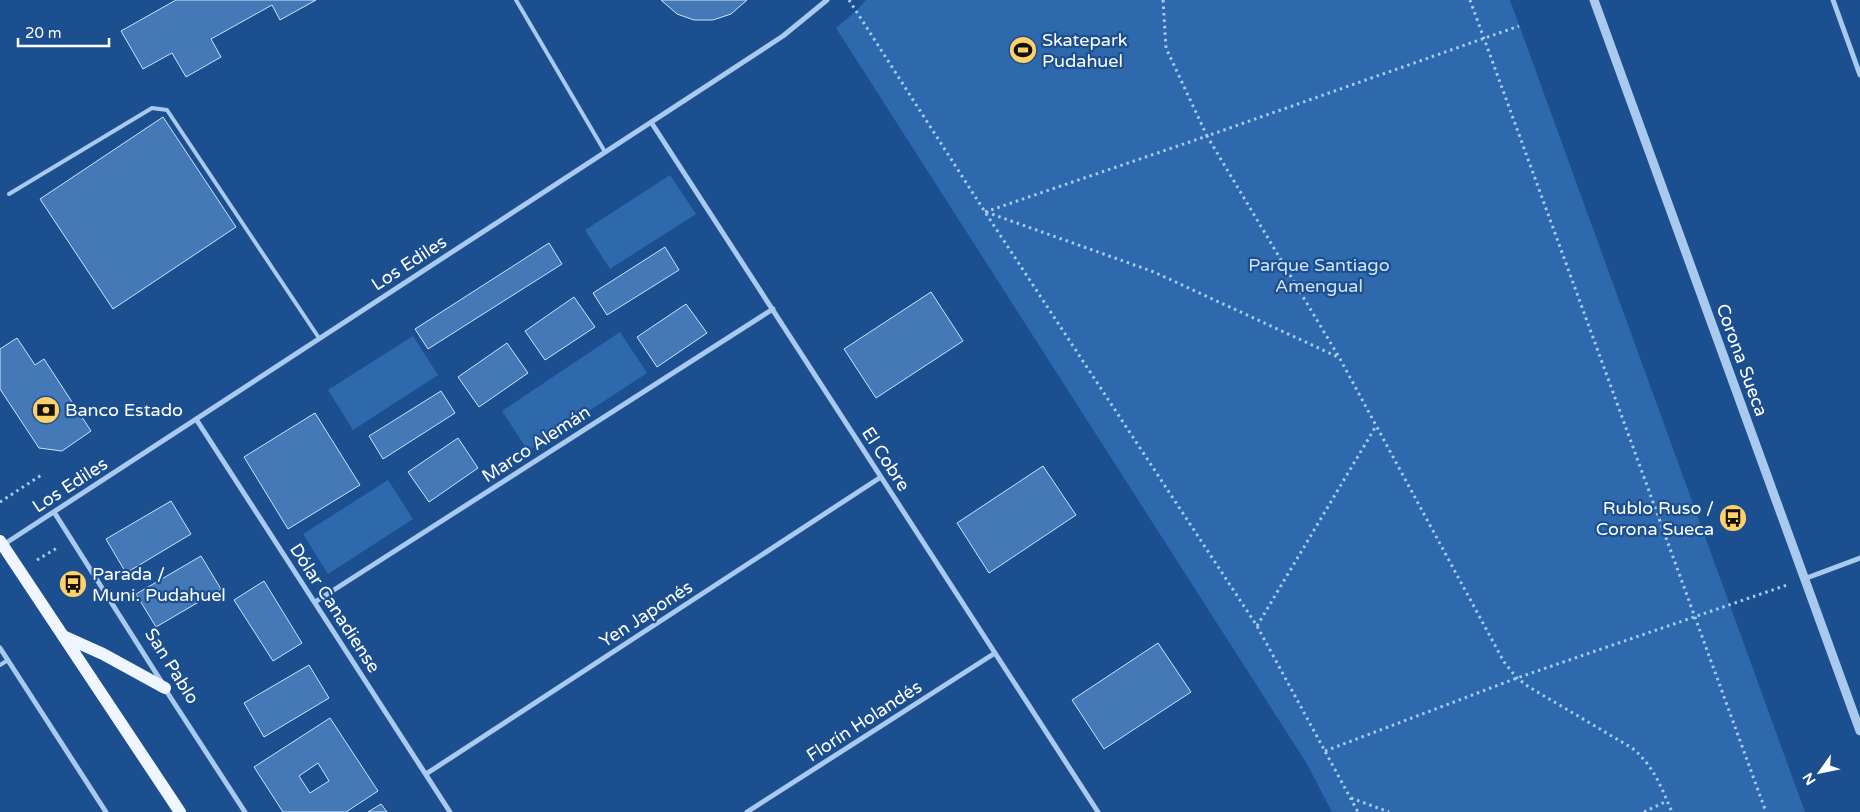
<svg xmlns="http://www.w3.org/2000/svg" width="1860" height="812" viewBox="0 0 1860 812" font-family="'Varela Round',sans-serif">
<rect width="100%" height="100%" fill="#1b4f8f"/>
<!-- green -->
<path fill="#2e69ad" d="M866,0H1510L1805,812H1332L1307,764L836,28L857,10Z
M670,175L696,214L610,269L585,230Z
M620,332L647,373L528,451L502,411Z
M413,336L438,375L353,430L328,390Z
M388,480L413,519L328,574L303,534Z"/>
<!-- building -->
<path fill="#4478b7" stroke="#cfe3fa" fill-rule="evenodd" d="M176,0H316L280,20L272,5L211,39L221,57L186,77L172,53L143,69L121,31Z
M661,0H747L731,14L713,20H694L677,14Z
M163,117L236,227L113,309L40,199Z
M549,243L562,264L428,349L415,329Z
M665,247L679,270L607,315L593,293Z
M931,292L963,341L876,398L844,349Z
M574,297L595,327L545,360L525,331Z
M686,304L707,333L657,367L637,337Z
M17,338L35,365L44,359L91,431L62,451L39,448L0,389V349Z
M507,343L528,373L479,407L458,377Z
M441,391L455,413L383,459L369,436Z
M315,413L360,485L288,529L244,457Z
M458,438L478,468L429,502L408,472Z
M1043,466L1076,515L989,573L957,523Z
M171,501L191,534L126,573L106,539Z
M201,556L221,589L156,627L136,594Z
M264,581L302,643L273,661L234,600Z
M1158,643L1191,692L1104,749L1072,700Z
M309,665L329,698L264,737L244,703Z
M330,718L378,791L346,812H283L254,767ZM318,763L329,781L310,793L299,776Z
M381,804L387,812H368Z"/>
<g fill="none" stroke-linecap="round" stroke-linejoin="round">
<!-- path -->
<path stroke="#a9c9ee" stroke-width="3" stroke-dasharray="2.5 4" stroke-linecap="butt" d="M849,0L985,212L1257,626L1358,812
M1163,0L1166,48L1207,136L1519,26
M1470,0L1766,812
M985,212L1207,136L1339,357L1504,662L1517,678L1529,687L1632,748C1654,766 1661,787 1672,812
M986,212L1154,272L1338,357
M0,502L43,474
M37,560L57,548
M1257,626L1376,426
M1325,751L1517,678L1787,585
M1351,798L1389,812
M1644,812L1667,801"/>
<!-- service -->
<path stroke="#a9c9ee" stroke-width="4" d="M516,0L605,152
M9,194L152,108L167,110L319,338
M0,665L8,660"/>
<!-- minor -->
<path stroke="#a9c9ee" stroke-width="5" d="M1833,0L1860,75
M651,122L1098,812
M196,419L450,812
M54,512L161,681
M3,545L783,36L827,0
M1804,579L1860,558
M315,602L773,309
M0,648L106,812
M165,689L245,812
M426,774L881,477
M747,812L995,653"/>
<!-- tertiary -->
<path stroke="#a9c9ee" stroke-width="9" d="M1594,0L1860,731"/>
<!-- primary -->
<path stroke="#f0f6ff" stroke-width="12" d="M0,541L180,812
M63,636L103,654L165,688"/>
</g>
<!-- icons -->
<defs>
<symbol id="stadium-disc" viewBox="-11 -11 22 22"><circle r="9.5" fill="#ffd166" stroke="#1b4f8f"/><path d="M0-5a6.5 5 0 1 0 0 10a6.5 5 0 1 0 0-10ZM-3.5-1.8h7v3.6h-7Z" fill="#111"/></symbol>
<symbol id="bank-disc" viewBox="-11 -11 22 22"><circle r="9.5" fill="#ffd166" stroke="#1b4f8f"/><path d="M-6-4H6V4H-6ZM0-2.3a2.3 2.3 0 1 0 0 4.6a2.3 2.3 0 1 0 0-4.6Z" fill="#111"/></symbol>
<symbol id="bus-disc" viewBox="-11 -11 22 22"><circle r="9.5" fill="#ffd166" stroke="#1b4f8f"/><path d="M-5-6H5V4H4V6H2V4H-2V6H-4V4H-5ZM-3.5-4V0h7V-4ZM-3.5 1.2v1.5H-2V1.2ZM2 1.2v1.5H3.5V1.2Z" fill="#111"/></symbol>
</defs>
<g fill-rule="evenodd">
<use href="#stadium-disc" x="1007" y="34" width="32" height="32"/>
<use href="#bank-disc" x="30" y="394" width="32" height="32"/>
<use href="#bus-disc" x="1717" y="502" width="32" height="32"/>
<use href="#bus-disc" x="57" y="568" width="32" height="32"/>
</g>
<g text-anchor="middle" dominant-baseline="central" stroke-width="4.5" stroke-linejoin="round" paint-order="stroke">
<!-- poi labels -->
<g font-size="18" fill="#fff" stroke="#1b4f8f" text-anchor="start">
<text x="1042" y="40">Skatepark<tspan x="1042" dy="21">Pudahuel</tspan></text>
<text x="65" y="410">Banco Estado</text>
<text x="1714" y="508" text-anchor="end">Rublo Ruso /<tspan x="1714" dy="21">Corona Sueca</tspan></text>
<text x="92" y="574">Parada /<tspan x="92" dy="21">Muni. Pudahuel</tspan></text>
</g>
<!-- street labels -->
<g font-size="18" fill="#fff" stroke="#1b4f8f">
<text transform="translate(409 263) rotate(-33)">Los Ediles</text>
<text transform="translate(1742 360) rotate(70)">Corona Sueca</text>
<text transform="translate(536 444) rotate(-33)">Marco Alemán</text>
<text transform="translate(886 459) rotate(57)">El Cobre</text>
<text transform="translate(70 485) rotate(-33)">Los Ediles</text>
<text transform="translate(335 608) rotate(57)">Dólar Canadiense</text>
<text transform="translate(646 614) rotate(-33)">Yen Japonés</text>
<text transform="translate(172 666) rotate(58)">San Pablo</text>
<text transform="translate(864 721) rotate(-33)">Florín Holandés</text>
</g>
<!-- park labels -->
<g font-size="18" fill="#cfe3fa" stroke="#1b4f8f">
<text x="1319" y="265">Parque Santiago<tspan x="1319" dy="21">Amengual</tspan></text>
</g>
</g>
<!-- north arrow -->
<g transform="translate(1820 772) rotate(237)" stroke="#1b4f8f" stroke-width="4" paint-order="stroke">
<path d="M0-4L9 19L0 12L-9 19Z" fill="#ffffff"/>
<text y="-8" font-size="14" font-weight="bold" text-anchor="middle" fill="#ffffff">N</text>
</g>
<!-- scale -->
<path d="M18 38v8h91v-8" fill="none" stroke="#ffffff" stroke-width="2.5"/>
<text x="25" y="38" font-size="15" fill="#ffffff" stroke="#1b4f8f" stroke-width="4" paint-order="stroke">20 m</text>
</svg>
